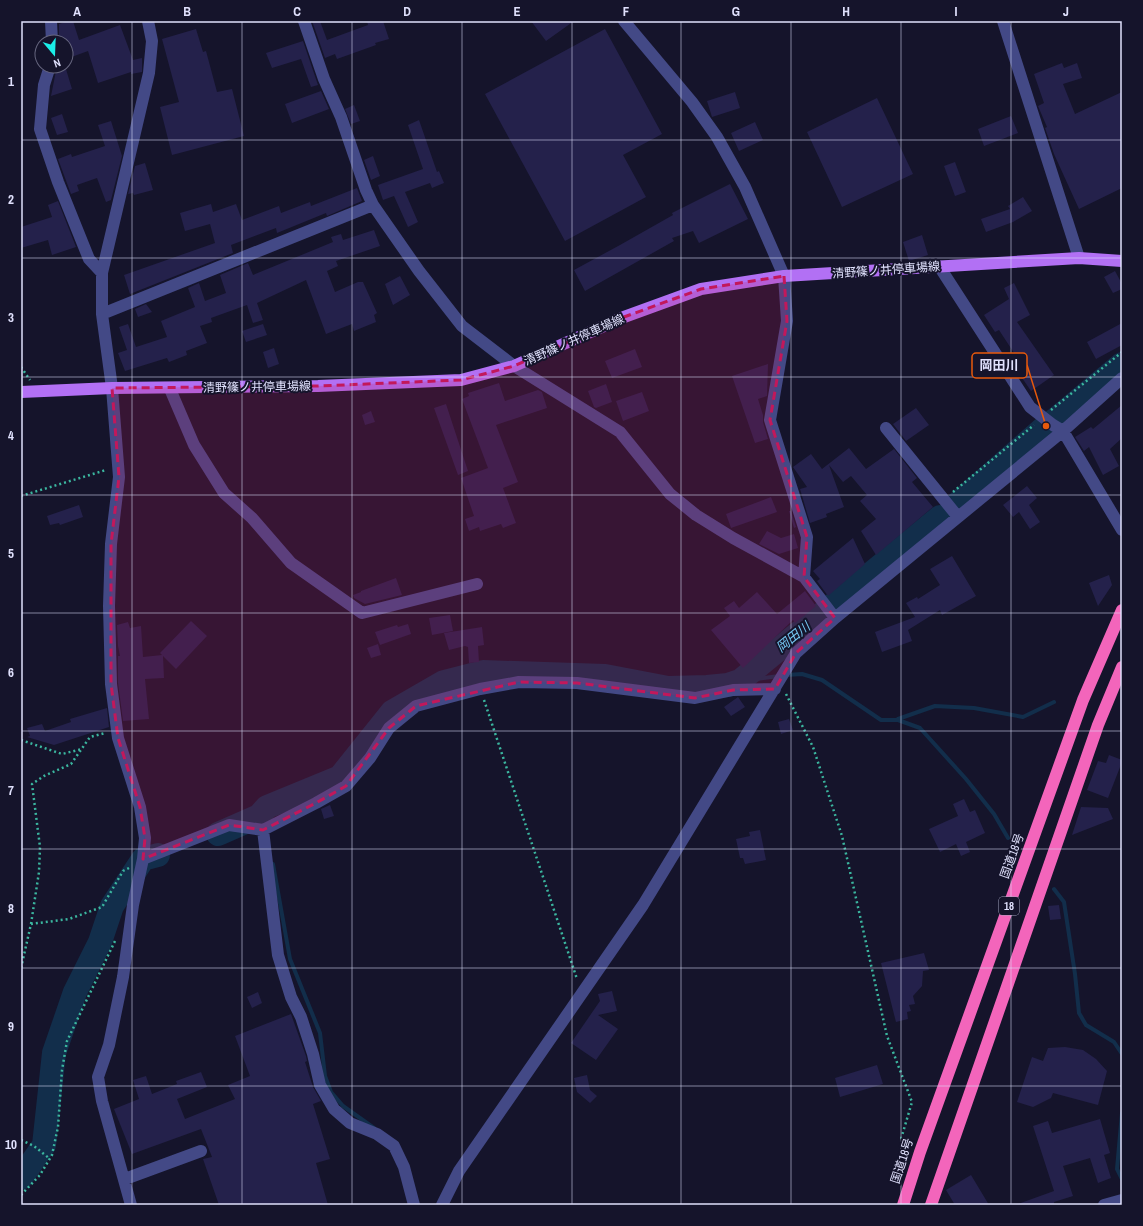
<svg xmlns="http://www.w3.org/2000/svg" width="1143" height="1226" viewBox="0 0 1143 1226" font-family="'Archivo Narrow','Noto Sans JP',sans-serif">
<rect width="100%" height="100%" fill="#15142b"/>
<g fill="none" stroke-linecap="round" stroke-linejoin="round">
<!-- stream -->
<path stroke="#122e4b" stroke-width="4" d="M786,675L802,674L822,680L881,720H898L920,728L966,779L994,814L1008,838
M740,681L779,676
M898,719L935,706L974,708L1023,717L1054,702
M273,864L290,959L320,1033L325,1076L331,1092L343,1106L374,1128
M1054,889L1064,902L1075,974L1079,1013L1086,1025L1114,1042L1122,1054
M1122,1113L1117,1169L1122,1179"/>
<!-- river -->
<path stroke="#122e4b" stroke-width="24" d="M958,503L1046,426L1056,419L1122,364
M218,834L259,816L267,807L340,777L392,712L444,682L483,672L605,676L668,688L707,687L728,685L740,681L940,517
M21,1178L44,1145L54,1053L75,992L100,942L112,906L143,859L158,855"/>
</g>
<!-- building -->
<path fill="#24214b" d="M68,21H73L79,40L120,25L133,60L142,58V72L131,74V72L98,83L88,51L66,59V42H59V24Z
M312,21H320L327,40L368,25L367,21H383L389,39L375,43L376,45L337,59L335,54L325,58Z
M531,21H574L546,41Z
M196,29L203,52L206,51L217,92L232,89L244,136L172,155L160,107L179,102L162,39Z
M605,29L662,134L623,155L646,197L565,241L485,94Z
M303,41L318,85L311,87L301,59L272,68L266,53Z
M1062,63L1064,68L1077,63L1082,78L1063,84L1075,114L1122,92V188L1079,209L1054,154L1045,128L1047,127L1038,106L1044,103L1034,74Z
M57,66H65L72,89L51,96Z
M321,91L329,109L292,123L285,104Z
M735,92L740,108L712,117L707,101Z
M877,98L913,174L842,207L807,132Z
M354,105L360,121L351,124L345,109Z
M62,114L68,132L57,135L51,118Z
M1011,116L1018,133L984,146L978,129Z
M419,120L437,172L439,171L444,183L432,188L430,183L405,192L418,222L408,227L394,196L383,200L378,185L423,169L408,125Z
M111,121L122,156L111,200L106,202L97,178L77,185L79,191L71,194L58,159L71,154L72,157L105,146L98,125Z
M755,122L763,140L739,151L731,133Z
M373,156L380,176L371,180L364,160Z
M955,162L966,192L955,196L944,166Z
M145,163L153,190L134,195L133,193L128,194L135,166Z
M730,184L748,219L699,243L693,231L672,238L674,241L585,291L574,270L620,245L673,215L672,213Z
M357,188L362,201L327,216L326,213L277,233L276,228L231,245L233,253L130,294L124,275L215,243L210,224L185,231L180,213L211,204L213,212L236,204L242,220L279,206L281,213L310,202L311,206Z
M1023,197L1032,211L1013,222L986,232L981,219L1010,209L1008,206Z
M58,201L76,247L52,255L48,240L21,248V227L52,217L48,205Z
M374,230L380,246L336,261L338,266L327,271L335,292L358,282H363L377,313L374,315L376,322L354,331L352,324L326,334L306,280L257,303L263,320L253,323L247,305L211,318L212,322L200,326L207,343L186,351L187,355L169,362L167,358L125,371L118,353L127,350L119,327L128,324L136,347L167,337L161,321L195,307L188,288L199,283L205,301L226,293L220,275L248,263L253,275L333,242L331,237L341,234L343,240Z
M922,235L928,255L909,261L903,242Z
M1115,271L1122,284V289L1113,293L1104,277Z
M400,276L410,295L393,305L385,284Z
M1014,283L1030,315L1017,322L1054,375L1031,391L1016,369L1022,365L999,330L995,332L984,315L1009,299L1004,288Z
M146,304L152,312L138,317L135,309Z
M1122,323V345L1096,359L1087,342Z
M263,324L267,335L246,342L242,331Z
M274,348L279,364L268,368L263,352Z
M635,349L642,367L612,378L605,361Z
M768,364L767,396L758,399L763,415V422L768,439L755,443L732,376Z
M499,383L505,401L538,390L542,392L547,408L496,425L518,482L503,488L516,523L503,528L501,524L480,531L479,527L469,531L465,519L474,516L461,478L488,468L462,399L469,396L468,393Z
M606,384L612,402L596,408L594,407L588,391Z
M642,392L649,411L623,421L616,401Z
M446,404L468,471L458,475L434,408Z
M1122,405V438L1110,449L1119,466L1103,475L1089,447L1084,451L1075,437L1091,427L1093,429Z
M916,408L929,425L906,441L893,424Z
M371,411L375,422L365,425L362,415Z
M849,448L866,469L894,449L917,478L912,482L933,507L876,555L861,531L876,519L860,501L867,495L851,476L843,482L829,465L844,507L826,514L827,517L810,523L800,489L807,487L793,467L811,454L822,469Z
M1027,486L1037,498L1029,505L1040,522L1030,529L1019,512L1013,517L1003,505Z
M771,497L777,512L731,528L726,514Z
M79,505L83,517L60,525L59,523L50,525L47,516Z
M789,511H791L796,527L794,528Z
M767,531L781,538L794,534L798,548L779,554L759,544Z
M853,538L865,564L828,596L817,581L820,579L813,571Z
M952,556L976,596L942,615L940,610L908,630L912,641L882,652L875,632L915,617L906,603L917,597L918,599L940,585L930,569Z
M1109,575L1112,585L1098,606L1089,583Z
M396,578L402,595L365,604L354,598L353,595L361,592V591Z
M805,591L816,606L795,623L793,620L743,668L711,630L730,616L724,608L734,601L739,608L757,592L777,614Z
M450,615L453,631L432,635L429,618Z
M191,621L207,636L176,669L163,656L164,678L145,679L149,719L123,721L118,683V656H120L118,646L117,625L128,622L130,628L141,626L143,657L162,655L160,653Z
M408,624L411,634L380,645L375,632L397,625L398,627Z
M482,627L484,645L478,646L479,662L469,663L468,647L465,646L449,650L444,633Z
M378,644L381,655L371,658L367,648Z
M738,697L745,707L731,716L724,707Z
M107,708L109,727L54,745L27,737L30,736L27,728L42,724L45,731L71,722L70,719Z
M789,719L793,730L781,734L778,722Z
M1109,755L1122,760V762L1108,798L1087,790L1098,761L1106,763Z
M964,799L970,812L975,810L985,833L966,842L970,852L961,856L956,844L940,852L929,829L958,816L953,804Z
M330,805L334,816L324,819L321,809Z
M1081,807L1108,808L1113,819L1072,835Z
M760,830L766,860L745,864L743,858H740L736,839L750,836L749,832Z
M1059,905L1061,919L1050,920L1048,906Z
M924,953L929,970L923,971L922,986L913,996L915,1004L909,1005L911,1011L907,1012L908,1019L896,1022L881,963Z
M612,991L617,1011L598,1015L618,1029L596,1060L571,1043L600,1001L598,994Z
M258,992L262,1003L252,1008L247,997Z
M291,1014L306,1056L307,1061L305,1062L313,1087L321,1101L313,1104L330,1159L316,1163L328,1205H219L203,1159L212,1157L201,1129L132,1154L114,1109L139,1099L133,1080L146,1076L152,1094L177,1084L176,1081L201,1072L207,1087L177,1099L185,1119L235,1099L228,1085L250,1076L235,1036Z
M1065,1047L1083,1050L1096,1059L1107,1071L1098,1105L1053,1093L1051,1098L1033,1107L1017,1102L1032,1057L1043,1061L1048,1048Z
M877,1065L883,1084L840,1097L835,1078Z
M587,1075L590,1090L597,1096L590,1103L577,1092L574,1078Z
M1100,1119L1110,1153L1104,1155L1111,1178L1098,1183L1090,1158L1063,1166L1073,1196L1054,1202V1205H1018V1204L1054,1191L1033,1126L1048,1121L1052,1133Z
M971,1175L989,1205H955L946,1190Z"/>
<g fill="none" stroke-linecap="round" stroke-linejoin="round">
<!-- path -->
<path stroke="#3bb69f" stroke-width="2.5" stroke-dasharray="2 3" stroke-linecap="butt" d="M21,367L30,380
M1051,410L1122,352
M953,492L1034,425
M21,496L106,470
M786,694L813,747L842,836L887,1036L912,1102L901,1139L910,1145
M484,700L577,979
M21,740L62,754L82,749
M31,924L39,872L40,847L32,784L44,776L71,764L90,737L105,733
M21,968L31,924L69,919L102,907L123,871L129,868
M21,1140L34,1146L50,1159
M21,1195L40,1175L52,1155L58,1127L62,1070L67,1041L115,941"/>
<!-- minor -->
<path stroke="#434986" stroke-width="12" d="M51,21L52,42
M304,21L324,79L341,117L366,190L373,205L419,271L462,326L514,366L620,432L670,494L696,515L733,538L804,577L835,618
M624,21L692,102L717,137L745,187L784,276L787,321L770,420L807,537L804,577
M1003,21L1079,258
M50,66L44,85L40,129L58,182L89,259L102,273
M939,266L1030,407L1053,425L1063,431L1122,530
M102,314L373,205
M170,389L194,445L224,493L252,518L291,563L362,613L477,584
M886,428L958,517
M263,830L278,955L291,997L301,1017L313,1054L320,1085L334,1109L350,1123L377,1134L394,1146L404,1167L414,1205
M143,859L229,825L263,830L316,803L346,786L370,758L389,728L416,706L480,689L519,682L577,683L695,698L733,690L775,689
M125,1179L201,1151
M131,1205L102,1101L98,1077L109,1045L123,977L133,905L143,859L145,838L140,807L118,738L111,684L109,606L111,544L119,477L112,388L102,314V273L149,73L152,41L148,21
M442,1205L459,1171L643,905L796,653L835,618L1063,431L1122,378
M1104,1205L1122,1200"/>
<!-- major -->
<path stroke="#b270f4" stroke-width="12" d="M21,392L112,388L318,386L461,380L514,366L624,317L701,289L784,276L1079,258L1122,261"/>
<!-- highway -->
<path stroke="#f365bb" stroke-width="12" d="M903,1205L920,1152L1083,700L1122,610
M931,1205L1098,725L1122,667"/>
</g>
<!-- marked area -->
<path fill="#c2185b" fill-opacity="0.2" stroke="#c2185b" stroke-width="3" stroke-dasharray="8 5" stroke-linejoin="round" d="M784,276L787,321L770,420L807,537L804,577L835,618L796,653L775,689L733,690L695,698L577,683L519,682L416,706L389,728L346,786L316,803L263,830L229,825L143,859L145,838L140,807L118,738L111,684V544L119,477L112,388L318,386L461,380L514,366L624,317L701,289Z"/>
<!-- grid -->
<path fill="none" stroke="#e0e1fd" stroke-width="1" stroke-opacity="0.55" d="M132,21V1205M242,21V1205M352,21V1205M462,21V1205M572,21V1205M681,21V1205M791,21V1205M901,21V1205M1011,21V1205M21,140H1122M21,258H1122M21,377H1122M21,495H1122M21,613H1122M21,731H1122M21,849H1122M21,968H1122M21,1086H1122"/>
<g text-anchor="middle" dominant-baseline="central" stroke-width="4" stroke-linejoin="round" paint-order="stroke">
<!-- shield labels -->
<rect fill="#15142b" stroke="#a3a4be" stroke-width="1" x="999" y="897" width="20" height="18" rx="3"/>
<g font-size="11" font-weight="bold" fill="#e0e1fd">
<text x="1009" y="906">18</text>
</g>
<!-- street labels -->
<g font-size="12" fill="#e0e1fd" stroke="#15142b">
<text transform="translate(886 270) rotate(-4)">清野篠ノ井停車場線</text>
<text transform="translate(574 340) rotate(-24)">清野篠ノ井停車場線</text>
<text transform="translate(257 387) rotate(-1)">清野篠ノ井停車場線</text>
<text transform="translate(1012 856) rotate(-70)">国道18号</text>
<text transform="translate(902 1161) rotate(-72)">国道18号</text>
</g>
<!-- water labels -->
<g font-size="13" font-style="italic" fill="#76caf5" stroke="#15142b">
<text transform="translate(793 637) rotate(-39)">岡田川</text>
</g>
</g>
<!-- callouts -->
<path fill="none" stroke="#e8590c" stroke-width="1.5" d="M1046 426L1027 365"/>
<circle fill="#e8590c" stroke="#15142b" stroke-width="1.5" cx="1046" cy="426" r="4"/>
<rect fill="#15142b" stroke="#e8590c" stroke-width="1.5" x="972" y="353" width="55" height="25" rx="4"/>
<g font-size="13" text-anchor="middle" font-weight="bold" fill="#e0e1fd">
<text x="999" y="370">岡田川</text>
</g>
<!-- border -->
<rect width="1143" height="1226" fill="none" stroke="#15142b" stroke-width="44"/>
<!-- north arrow -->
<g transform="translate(54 54) rotate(161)"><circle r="19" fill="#15142b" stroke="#66667f"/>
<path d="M0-3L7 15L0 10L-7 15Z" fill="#1beee8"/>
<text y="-6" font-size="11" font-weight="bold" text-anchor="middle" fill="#e0e1fd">N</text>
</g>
<rect x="22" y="22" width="1099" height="1182" fill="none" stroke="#e0e1fd" stroke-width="1.5"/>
<g font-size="13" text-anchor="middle" font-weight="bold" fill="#e0e1fd">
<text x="77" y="16">A</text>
<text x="187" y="16">B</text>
<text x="297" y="16">C</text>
<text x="407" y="16">D</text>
<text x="517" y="16">E</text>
<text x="626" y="16">F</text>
<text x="736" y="16">G</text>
<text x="846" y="16">H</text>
<text x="956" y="16">I</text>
<text x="1066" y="16">J</text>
<text x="11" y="86">1</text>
<text x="11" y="204">2</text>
<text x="11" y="322">3</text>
<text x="11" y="440">4</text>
<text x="11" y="558">5</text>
<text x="11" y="677">6</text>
<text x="11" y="795">7</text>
<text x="11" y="913">8</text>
<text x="11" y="1031">9</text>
<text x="11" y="1149">10</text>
</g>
</svg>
